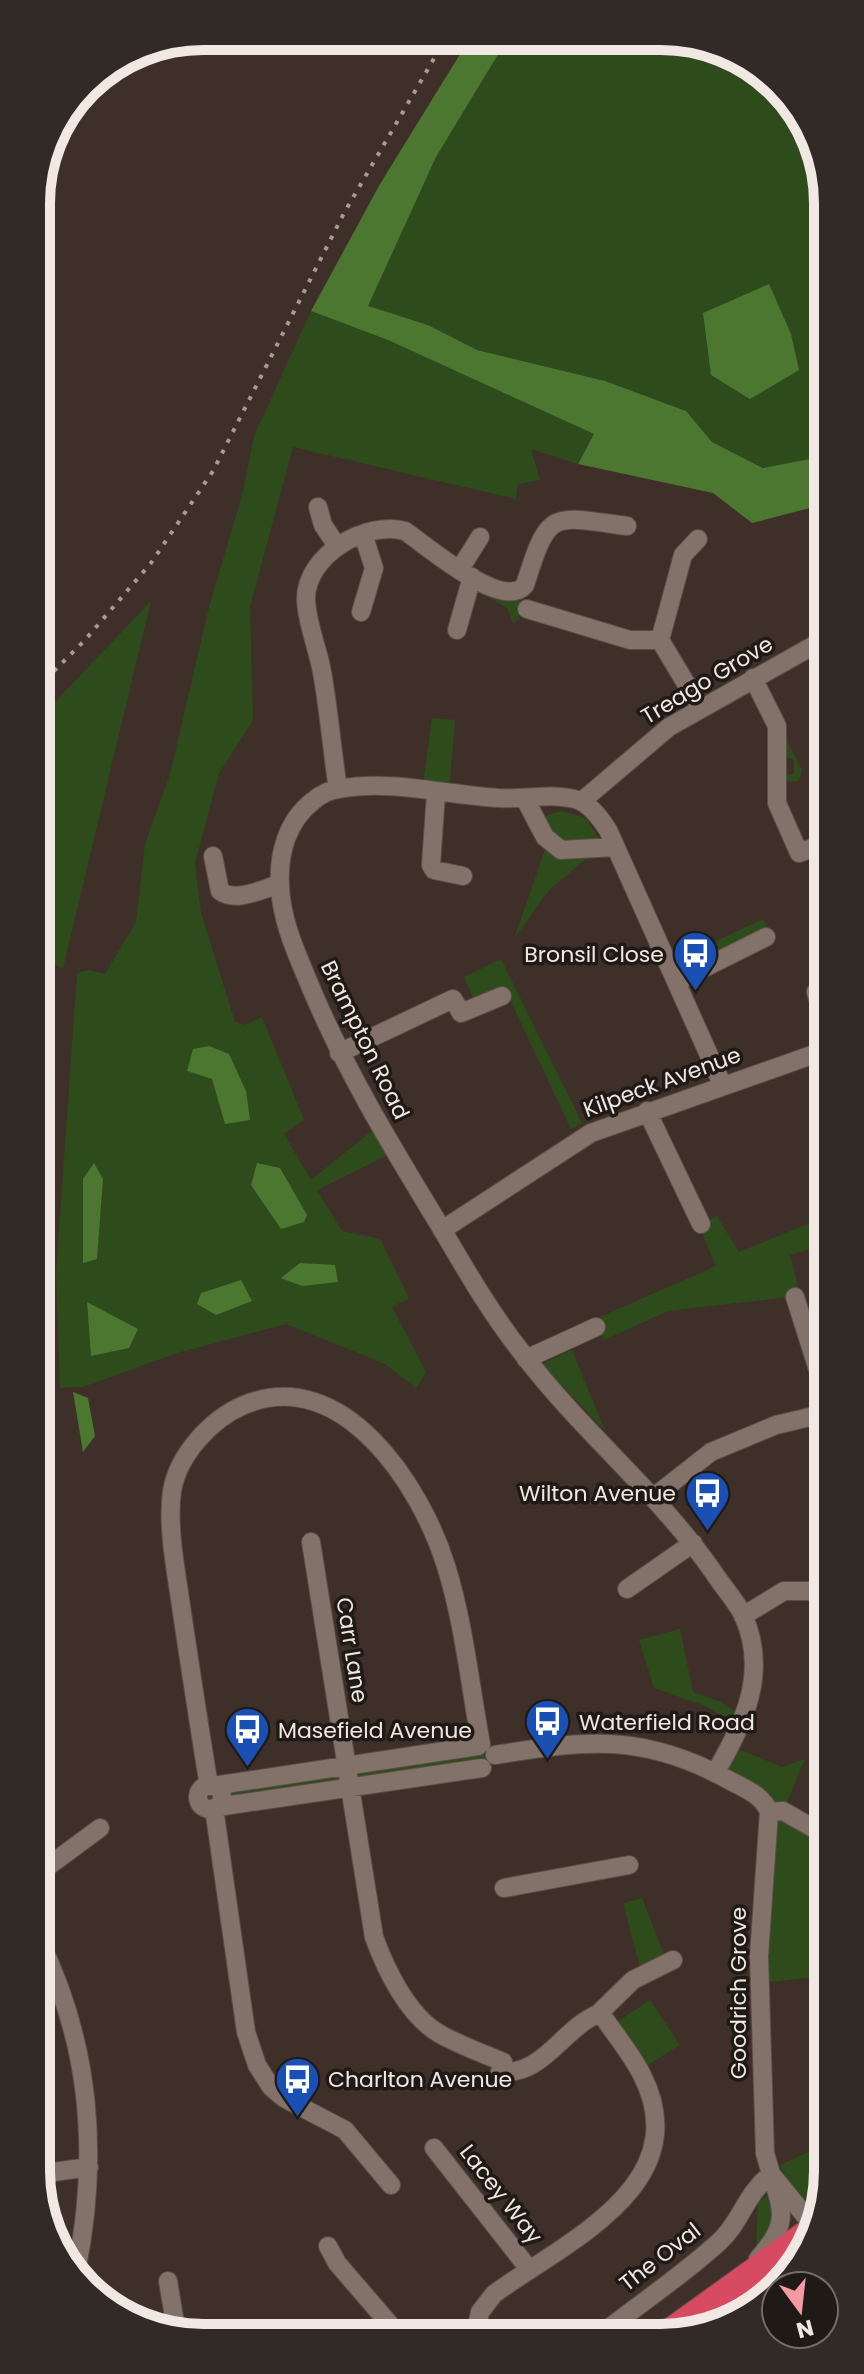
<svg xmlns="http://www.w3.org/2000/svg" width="864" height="2374" viewBox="0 0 864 2374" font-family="Poppins,sans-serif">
<rect width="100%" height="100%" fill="#3e3029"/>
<!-- green -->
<path fill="#2e4b1b" d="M508,38L694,39L779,85L825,170V456L764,468L712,442L686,411L605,381L477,350L428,325L367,306L436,157Z
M311,311L388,340L594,434L578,464L531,449L540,480L518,484L516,499L293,447L250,607L253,721L219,773L195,863L201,913L235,1022L245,1025L262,1017L304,1120L284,1134L311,1180L378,1126L394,1152L317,1190L342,1231L380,1239L409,1298L392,1307L426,1372L416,1388L385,1364L286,1324L177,1353L83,1387L60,1388L56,1273L77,973L89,970L105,974L136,922L145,844L170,774L209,607L243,492L254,436Z
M481,592L520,597L519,619L513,623L507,608Z
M151,601L63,968L38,960L37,721Z
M432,718L455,720L449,794L422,792Z
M784,735L802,770L799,781L783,782L784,775L794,774V760L785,756Z
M562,811L586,818L600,841H559L540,817Z
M547,844L565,858L586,859L549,890L514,939Z
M763,919L770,933L685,973L678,959Z
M501,959L582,1123L571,1129L506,991L475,1002L464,977Z
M717,1216L739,1252L826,1216V1244L790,1255L800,1296L668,1311L604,1340L593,1320L716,1266L699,1226Z
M572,1350L605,1431L542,1364Z
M680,1629L693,1692L721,1702L745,1718L740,1730L708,1707L654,1688L639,1640Z
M481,1744L492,1749L494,1762L486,1768L214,1808L202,1806L199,1794L205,1786Z
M731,1746L782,1767L805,1759L783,1811L827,1836V1976L759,1983L769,1812L715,1773Z
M642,1898L665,1957L640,1967L623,1903Z
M650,2000L680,2045L646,2066L617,2022Z
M828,2143V2182L823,2194L799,2204L780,2165Z
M769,2195L774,2223L756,2248L758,2202Z"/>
<!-- forest -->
<path fill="#4c7730" d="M470,38H508L436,157L368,306L428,325L477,350L605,381L686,411L712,442L763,468L825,456V504L752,523L713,493L578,464L594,434L388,340L311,311L380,184Z
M769,284L791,334L799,370L750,399L711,375L703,313Z
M209,1046L229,1054L246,1091L250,1120L225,1124L212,1079L187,1071L193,1049Z
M94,1163L103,1179L97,1259L83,1263V1179Z
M257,1163L280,1168L307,1215L304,1222L281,1229L251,1185Z
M300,1263L335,1265L338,1282L302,1286L281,1278Z
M241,1280L252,1301L216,1315L197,1304L201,1293Z
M87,1302L138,1329L129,1348L91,1356Z
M73,1392L88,1398L95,1436L83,1452Z"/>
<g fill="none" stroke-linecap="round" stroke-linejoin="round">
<defs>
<path id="minor" d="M318,507L323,525L337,546
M698,539L683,555L660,640L700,707
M460,569L480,537
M527,609L630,640H660
M361,612L374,568L363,534
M457,630L472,577
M753,678L777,726V803L799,853L826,843
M338,789C332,750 329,711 322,672C318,649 307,624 306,600C305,555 367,520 405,531C427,546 503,612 525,585C549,508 551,516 627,526
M436,793L431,865L434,870L463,876
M525,799L545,837L561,850L615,847
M582,801L669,727L825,639
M213,856L220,891C236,903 262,889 280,884
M676,982L766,937
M826,985L816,992L826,1028
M339,1053L453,999L461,1013L502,996
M647,1111L701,1224
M442,1230L591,1133L826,1050
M795,1297L827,1398
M526,1359L596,1327
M655,1496L711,1452L776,1425L827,1413
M311,1542L374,1937C386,1970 408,2016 440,2034C459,2045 482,2053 503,2062
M627,1589L693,1543
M743,1616L784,1591H811
M495,1755C586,1740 642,1733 727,1779C743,1788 762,1794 769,1812L759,1956L765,2153L771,2174C744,2196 742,2221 719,2242C682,2276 639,2304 600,2335
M715,1773C744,1724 769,1672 743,1615C736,1601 723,1587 714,1573C658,1492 582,1432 523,1354C491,1314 466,1270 440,1226C390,1144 342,1065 306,976C294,948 281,917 280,886C278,854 287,821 313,801C320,795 329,790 339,789C389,779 447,795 498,798C523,800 554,792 578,800C591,805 601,819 608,830L722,1084
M198 1797a12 12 0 1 1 24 0a12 12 0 1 1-24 0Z
M209,1786C199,1726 190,1666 181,1606C176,1570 167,1527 172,1491C178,1455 211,1419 244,1405C342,1364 421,1485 446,1566C464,1623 470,1686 481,1744
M213,1786L478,1746
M217,1807L482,1768
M214,1808L246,2032L257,2065L271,2087L284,2098L345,2130L391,2185
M769,1812L783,1811L827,1836
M39,1873L100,1828
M504,1888L629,1865
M39,1940C91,2045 99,2159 76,2272
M598,2014L633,1980L673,1960
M434,2148L529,2269
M39,2174L89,2167
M328,2246L337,2263L399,2335
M758,2259C787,2225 785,2215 771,2174L811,2223
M168,2281L177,2335
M475,2335L480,2312L494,2294C565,2242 698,2185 642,2075C632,2055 617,2037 604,2018L598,2014C563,2028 541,2078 500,2071"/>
<path id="highway" d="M667,2335L806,2235"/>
</defs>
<!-- minor casing -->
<use href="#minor" stroke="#5a4e48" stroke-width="20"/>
<!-- highway casing -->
<use href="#highway" stroke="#5a4e48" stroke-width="30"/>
<!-- minor -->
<use href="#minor" stroke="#83726a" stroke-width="18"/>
<!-- highway -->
<use href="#highway" stroke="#d74a62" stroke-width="28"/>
<!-- rail -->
<path stroke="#a79b96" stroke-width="4" stroke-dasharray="4 8" stroke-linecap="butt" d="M37,688L85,640L151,563L213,471L344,213L446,38"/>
</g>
<!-- icons -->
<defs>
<symbol id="bus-pin" viewBox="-11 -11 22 30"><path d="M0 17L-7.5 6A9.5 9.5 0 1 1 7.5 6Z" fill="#1a4fb4" stroke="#201a16"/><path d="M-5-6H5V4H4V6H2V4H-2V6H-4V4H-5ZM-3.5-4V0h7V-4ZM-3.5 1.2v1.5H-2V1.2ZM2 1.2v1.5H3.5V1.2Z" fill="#fff"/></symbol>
</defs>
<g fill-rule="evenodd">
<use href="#bus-pin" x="670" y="928" width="51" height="69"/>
<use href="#bus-pin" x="682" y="1468" width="51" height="69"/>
<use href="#bus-pin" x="522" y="1696" width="51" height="69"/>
<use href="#bus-pin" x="222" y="1704" width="51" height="69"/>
<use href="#bus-pin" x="272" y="2054" width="51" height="69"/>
</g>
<g text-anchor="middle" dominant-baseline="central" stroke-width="7" stroke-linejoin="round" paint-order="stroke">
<!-- street labels -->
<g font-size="22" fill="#f1e7e3" stroke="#201a16">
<text transform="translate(707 680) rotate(-31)">Treago Grove</text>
<text transform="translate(365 1040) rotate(64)">Brampton Road</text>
<text transform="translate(662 1082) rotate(-20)">Kilpeck Avenue</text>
<text transform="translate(352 1650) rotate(81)">Carr Lane</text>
<text transform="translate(738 1993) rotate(-90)">Goodrich Grove</text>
<text transform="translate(501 2194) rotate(52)">Lacey Way</text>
<text transform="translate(660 2257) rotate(-38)">The Oval</text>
</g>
<!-- poi labels -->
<g font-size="22" fill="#f1e7e3" stroke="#201a16" text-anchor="start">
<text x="664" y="954" text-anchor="end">Bronsil Close</text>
<text x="676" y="1493" text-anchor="end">Wilton Avenue</text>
<text x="579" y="1722">Waterfield Road</text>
<text x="278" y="1730">Masefield Avenue</text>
<text x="328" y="2079">Charlton Avenue</text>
</g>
</g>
<!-- crop -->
<path d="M0 0H864V2374H0ZM203 50H661A153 153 0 0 1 814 203V2171A153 153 0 0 1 661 2324H203A153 153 0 0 1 50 2171V203A153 153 0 0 1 203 50Z" fill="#312a26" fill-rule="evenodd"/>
<path fill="none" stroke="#f1e7e3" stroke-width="10" d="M203 50H661A153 153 0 0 1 814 203V2171A153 153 0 0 1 661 2324H203A153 153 0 0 1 50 2171V203A153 153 0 0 1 203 50Z"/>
<!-- north arrow -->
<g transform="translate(800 2310) rotate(165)"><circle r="38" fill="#201a16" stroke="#746c68" stroke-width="2"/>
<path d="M0-6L14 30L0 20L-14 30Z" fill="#f49aa2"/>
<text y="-12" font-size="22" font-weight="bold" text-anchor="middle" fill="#f1e7e3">N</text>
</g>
</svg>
